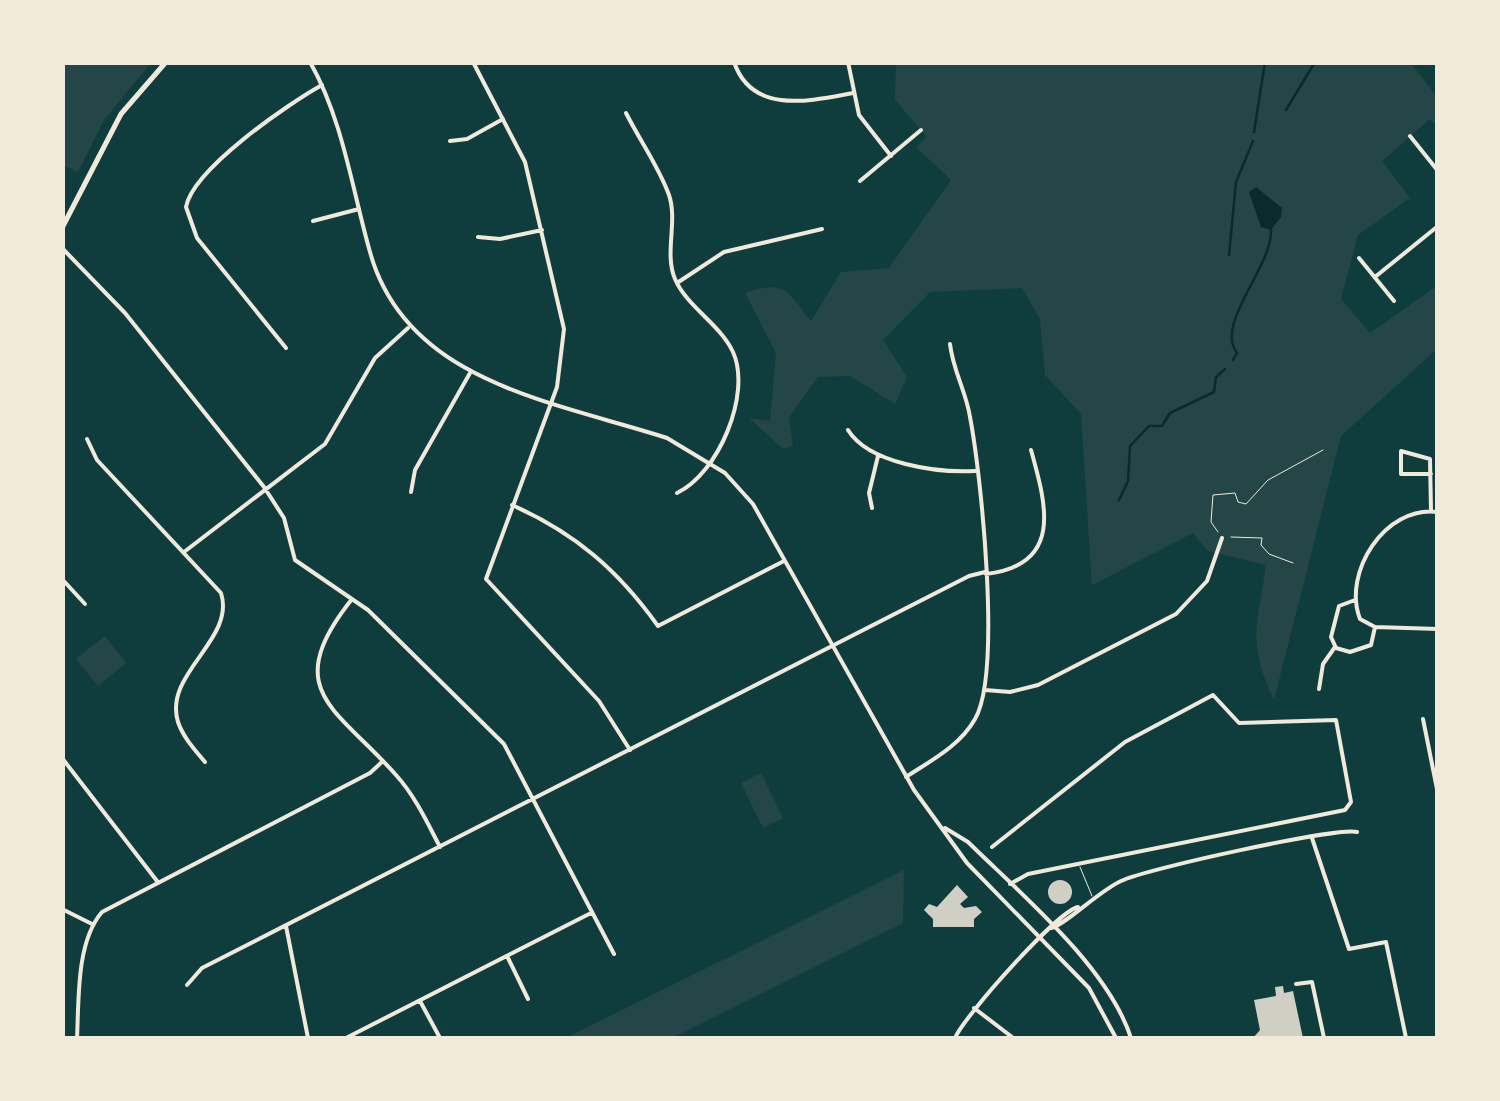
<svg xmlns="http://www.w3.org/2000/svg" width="1500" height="1101" viewBox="0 0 1500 1101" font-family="Commissioner,sans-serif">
<rect width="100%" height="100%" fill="#0f3d3e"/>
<!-- green -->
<path fill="#244646" d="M62,63H151L104,120L78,172L63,165Z
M896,63H1411L1437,97V126L1430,119L1382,161L1410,198L1358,235L1341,299L1370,333L1437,286V349L1341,436L1274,700C1246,640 1258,626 1266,565L1208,551L1193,533L1092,585L1081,414L1045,375L1040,319L1022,288L930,292L883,340L907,377L895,404L850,376L818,377L789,417L793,446L783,449L749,418L770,421L776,353L745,293C786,279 787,292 811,321L841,272L889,268L951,180L916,147L927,137L895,100Z
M105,636L126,663L98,686L76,659Z
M761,773L783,818L763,828L741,783Z
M904,870L903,923L672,1038H566Z"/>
<!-- water -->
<path fill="#0a2a2b" d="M1256,187L1282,208L1281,217L1271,230L1261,227L1249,192Z"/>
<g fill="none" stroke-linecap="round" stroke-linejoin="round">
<!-- stream -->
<path stroke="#0a2a2b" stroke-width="2.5" d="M1286,110L1315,62
M1254,132L1265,62
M1229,255L1236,182L1253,141
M1233,360L1237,353C1214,324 1273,266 1271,230
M1119,500L1128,481L1130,446L1149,426H1162L1170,413L1214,392L1216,377L1225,369"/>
</g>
<!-- building -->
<path fill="#cfcfc3" d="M1048 892a12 12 0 1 1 24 0a12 12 0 1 1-24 0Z
M957,885L968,897L960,904L964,908L976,906L982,912L974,919V927H933V919L924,910L929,904L937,907Z
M1283,986L1284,993L1293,991L1303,1038H1253L1260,1030L1254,1000L1276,996L1275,987Z"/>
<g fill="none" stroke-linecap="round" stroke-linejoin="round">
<!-- path -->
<path stroke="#f1e9da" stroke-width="1" d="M1218,532L1211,522L1213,495L1235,493L1238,502L1246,504L1268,480L1323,450
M1231,537L1262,538L1261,545L1269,554L1293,563"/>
<!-- service -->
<path stroke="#f1e9da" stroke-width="1" d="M1080,867L1092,896"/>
<!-- minor -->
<path stroke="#f1e9da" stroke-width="4" d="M473,62L525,162L564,329L557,387L486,579L599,701L630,750
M734,62C752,115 810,101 853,93
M848,62L859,115L891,156
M626,113C639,139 659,167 669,195C678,222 664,253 675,279C687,307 720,324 733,352C752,394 718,474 677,493
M1410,136L1438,171
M450,141L467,139L503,119
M860,181L921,130
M313,221L359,209
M478,237L500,239L542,230
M62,248L125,313L264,487L284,518L295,560L368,610L504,744L614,954
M1359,258L1394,301
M1375,277L1438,226
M677,283L724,252L822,229
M286,348L197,238L186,207C193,169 288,104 322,85
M848,430C869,464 938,473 975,471
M87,439L97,460L221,593C236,640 163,673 178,722C183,737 195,750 205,762
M411,492L415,470L470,373
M512,505C575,533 618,570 658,626L784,561
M872,508L869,493L878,456
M1431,510L1430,459L1401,451V474H1431
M184,552L325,444L375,358L408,328
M986,574C1064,565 1046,504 1031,450
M62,579L85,604
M352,599C279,691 336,707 396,775C415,796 427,822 440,847
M1355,600L1339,606L1331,637L1336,648L1350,652L1371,645L1375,627L1360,619C1342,573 1385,505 1438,512
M1375,627L1438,629
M1319,689L1323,664L1335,647
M985,690L1010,692L1038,685L1176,614L1207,581L1222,538
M1423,719L1438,794
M62,758L157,881
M906,777C930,761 960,746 975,719C1002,673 981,474 970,417C966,391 953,371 950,344
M1312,838L1349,949L1386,942L1406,1038
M992,847L1125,742L1213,695L1239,723L1336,720L1351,802L1345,810L1028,874L1010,884
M62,909L92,924
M286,926L308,1038
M1051,928C1065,925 1099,891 1121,881C1145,869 1337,827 1357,832
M507,956L528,999
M1296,984L1312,982L1324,1038
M187,985L202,968L969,576L985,572
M420,1001L440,1038
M974,1008L1012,1037
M77,1038C79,1000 76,942 102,912L370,773L383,761
M346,1038L591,913
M955,1038C965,1015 1058,911 1078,907"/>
<!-- tertiary -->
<path stroke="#f1e9da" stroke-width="4" d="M310,62C343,120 352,189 370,252C406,383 556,402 667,438L725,473L753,504L914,790L967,863L1089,988L1116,1038
M945,828L968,842C1022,895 1108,967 1131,1038"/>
<!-- primary -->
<path stroke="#f1e9da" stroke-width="5" d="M62,228L121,114L166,62"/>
</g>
<!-- border -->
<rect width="1500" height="1101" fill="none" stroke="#f1e9da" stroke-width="130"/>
</svg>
